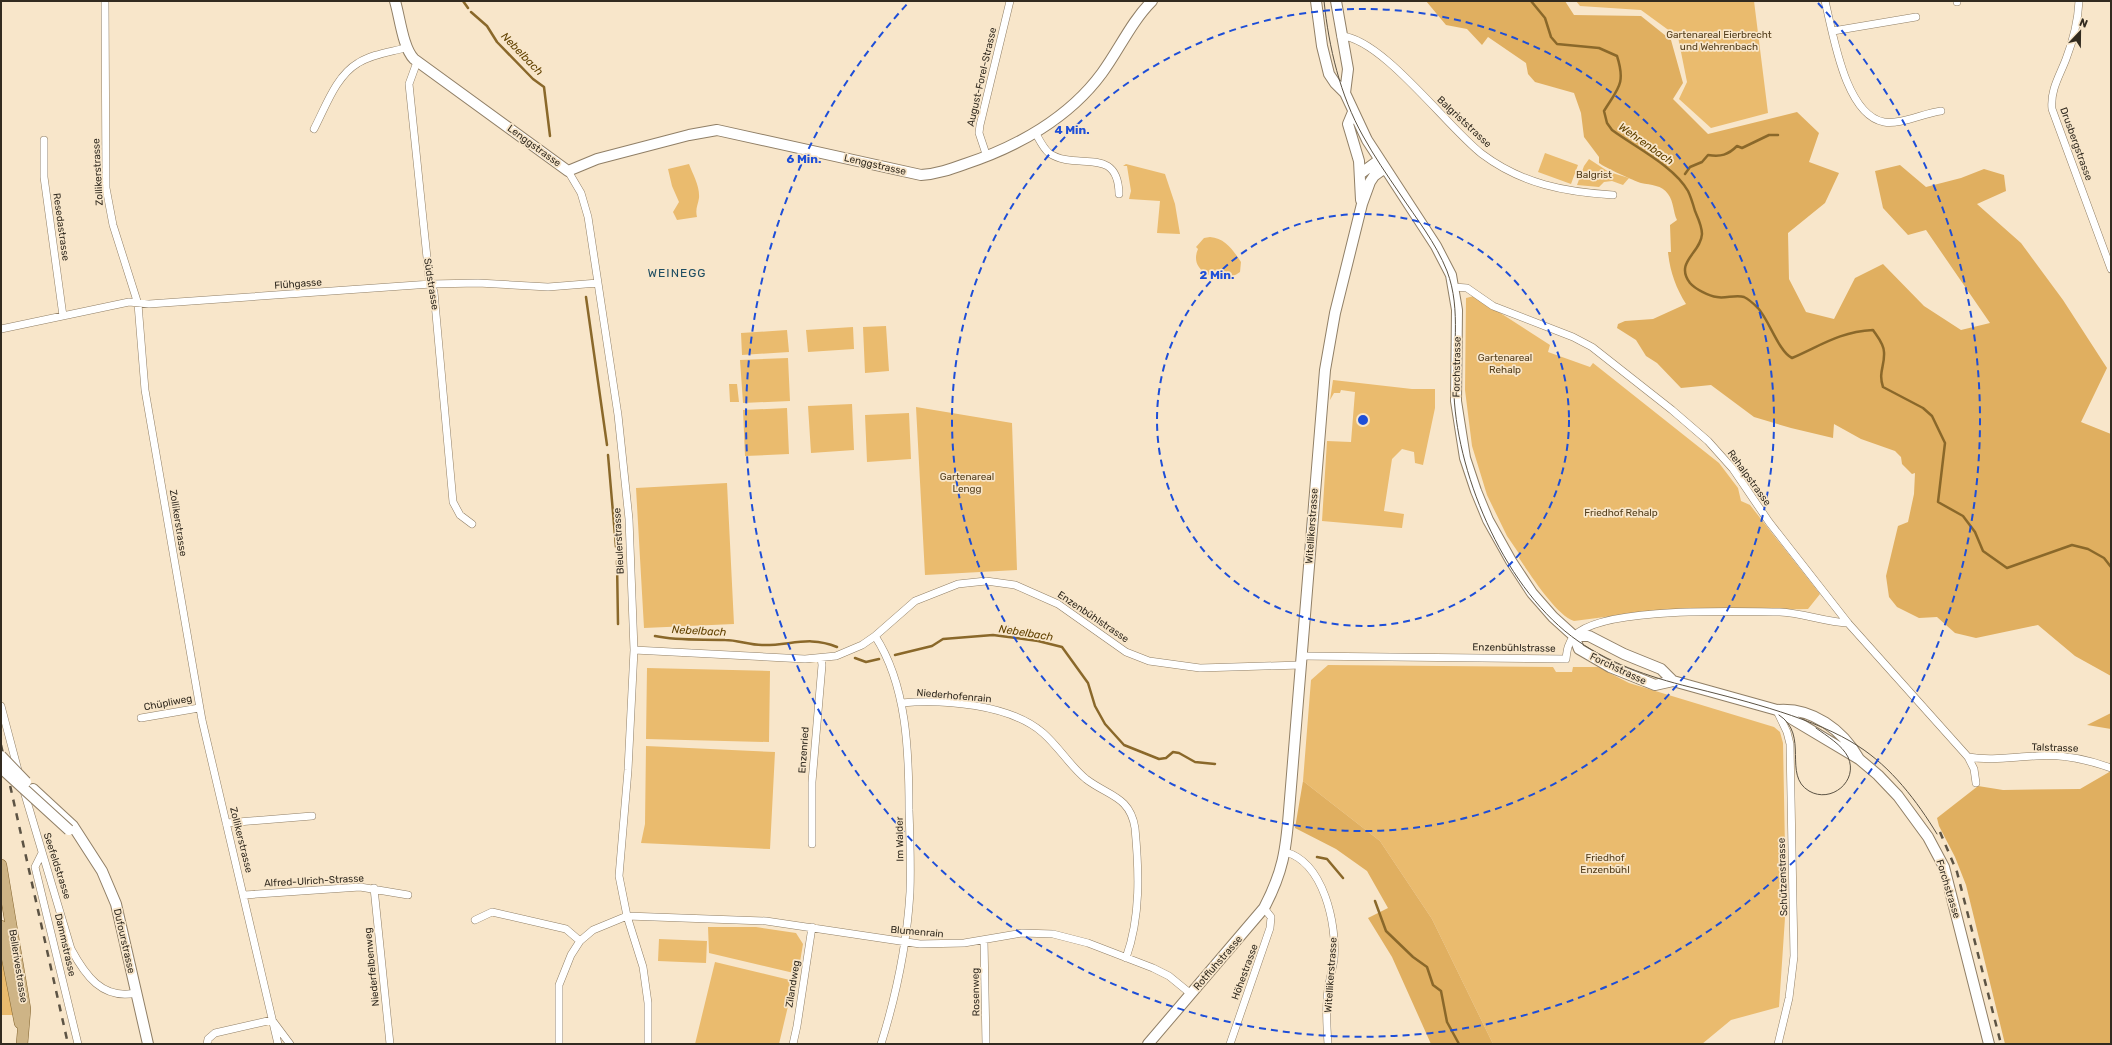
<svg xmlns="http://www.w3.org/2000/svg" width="2112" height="1045" viewBox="0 0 2112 1045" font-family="Rubik,sans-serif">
<rect width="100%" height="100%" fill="#f8e6ca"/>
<!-- green -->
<path fill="#eabb6e" d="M1576,1H1754L1768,113L1711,128L1679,99L1687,82L1678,37L1641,10L1580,6Z
M1545,153L1578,165L1571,184L1538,172Z
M1589,159L1609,172L1629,178L1623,185L1612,181L1604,182L1599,187L1577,185L1584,166Z
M689,164C693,175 700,186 699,198C698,205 695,209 697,217L677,220L673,212L679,202L672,186L668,169Z
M1126,164L1165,174L1175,204L1180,234L1157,233L1160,201L1129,199L1131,191L1127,166H1123Z
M1210,237C1225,238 1233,250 1241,262L1240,272C1224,285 1187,274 1198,249L1196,247L1204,238Z
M1474,296L1550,345L1548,352L1590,367L1593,363L1719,463L1738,488L1741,501L1750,505L1820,594L1808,609L1643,612L1574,621C1556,615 1530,574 1519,558L1520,555L1507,536L1487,495L1472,446L1465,390L1466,298Z
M886,326L889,371L865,373L863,327Z
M853,327L854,349L808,352L806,330Z
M787,330L789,352L742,355L741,333Z
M788,358L790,401L743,403L740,360Z
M1333,380L1412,389H1435V408L1423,465L1415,463L1414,452L1402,449L1392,459L1384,511L1404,514L1402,528L1322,521L1327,441L1351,442L1355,392L1341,390L1340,393H1334L1330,400Z
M729,384H737L739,402H730Z
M852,404L854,450L811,453L808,406Z
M916,407L1012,423L1017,570L925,575Z
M787,408L789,454L745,456L743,410Z
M909,413L911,459L867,462L865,415Z
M727,483L734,624L644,628L636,488Z
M1328,665L1553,667L1556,672H1572L1573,667H1598L1629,683L1774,727L1780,732L1783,743L1786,903L1779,1007L1731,1020L1702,1044H1493L1432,919L1380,841L1303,781L1311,680Z
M647,668L770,671L769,742L646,739Z
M646,746L775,752L770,849L641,843L645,824Z
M708,927H756L796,933L803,944L798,974L709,953Z
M1,938L3,944L13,1015H1Z
M659,939L707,941L706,963L658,961Z
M715,962L794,981L779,1044H695Z"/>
<!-- forest -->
<path fill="#e0af60" d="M1426,1H1565L1574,15L1641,16L1671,40L1683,83L1673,99L1708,134L1797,112L1819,133L1809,162L1839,173L1825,203L1788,233L1789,279L1806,312L1834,319L1855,278L1883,264L1924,306L1961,330L1990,323L1926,230L1908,235L1883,208L1875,171L1900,165L1926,187L1961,178L1984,169L2004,175L2006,191L1977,204L2021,243L2063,300L2107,368L2081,422L2111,434V676L2075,656L2038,625L1976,638L1955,633L1937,617L1919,618L1897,607L1889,597L1886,576L1898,526L1908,522L1914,494L1915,473L1912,474L1902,464L1901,457L1895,451L1861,439L1834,424L1833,438L1791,428L1754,417L1711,385L1681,388L1657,363L1646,356L1636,340L1617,328L1618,324L1625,321L1653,319L1686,304C1676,288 1670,272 1668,252H1671L1670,225L1677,220C1673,212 1674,202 1668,194C1662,185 1651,185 1641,183C1634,181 1604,167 1599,163V157L1584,137L1581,113L1574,93L1535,82L1528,74L1526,63L1488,37L1482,45L1467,29L1446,25Z
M2111,713V729L2087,725Z
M2111,771V1044H2005L1966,885L1955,857L1939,826L1937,818L1978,786L2003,790L2080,789Z
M1303,781L1380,841L1432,919L1493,1044H1431L1392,957L1368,918L1388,908L1367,871L1336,849L1295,828Z"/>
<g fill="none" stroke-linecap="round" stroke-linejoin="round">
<!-- stream -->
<path stroke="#8a682a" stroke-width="2.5" d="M463,1L468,8
M1531,1L1545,18L1551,37L1557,44L1599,48L1617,56C1626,84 1618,88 1604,111L1607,123L1612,130C1635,147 1674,166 1688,191C1691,197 1693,204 1695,211C1698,218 1702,226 1702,234C1701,253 1674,262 1690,283C1695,289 1709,296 1717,297C1725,299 1736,294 1744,297C1748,299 1755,305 1758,308C1769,320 1779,352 1792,358C1822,345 1839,332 1873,330C1877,336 1884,344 1884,352C1885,366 1878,372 1883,387L1923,408L1932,416L1945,443L1938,502L1963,516L1975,532L1983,551L2007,568L2072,545L2088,549L2104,558L2111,567
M471,12L487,26L497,42L533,79L544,87L550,136
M1685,174L1690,167L1702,162L1708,155C1721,157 1728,155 1737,146L1742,148L1769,135H1778
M586,297L607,445
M608,455L616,547
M617,561L618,624
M655,636C679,641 701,639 725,640C738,640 749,645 762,645C789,646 809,635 837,647
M895,655L932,646L943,639L993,635L1038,641L1062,647L1088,683L1095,706L1105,724L1124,745L1159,759L1166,758L1173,752L1179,753L1195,762L1215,764
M855,658L866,662L879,659
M1317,857L1327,859L1343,878
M1375,901L1386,931L1413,957L1427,967L1433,985L1441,991L1447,1022L1459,1044"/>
<defs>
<path id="street" d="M105,1L106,188L113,225L138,304L145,390L202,720L278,1044
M1825,1C1833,33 1845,115 1884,122C1900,125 1924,113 1941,111
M1957,1V2
M2079,1C2078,21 2073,41 2066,59C2060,75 2050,90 2052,109L2111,269
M1833,31L1916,17
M1341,36C1382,38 1447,127 1482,154C1522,184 1565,192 1613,195
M417,62L409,84L429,277L434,292L453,502L460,515L472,524
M314,129C326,106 336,76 358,63C372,54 390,52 405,48
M1035,132C1039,139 1043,148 1049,153C1076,172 1118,144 1119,194
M44,140V177L63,316
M987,157L979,133L980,125L1010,1
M568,171L581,193L588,217L618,415L629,519L634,650L628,770L619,876L627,916L643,967L648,1003V1044
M1454,287L1467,288L1493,306L1573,337L1592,347L1672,410L1708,441L1733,469L1769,522L1848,623L1968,757L1974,769L1976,783
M1,329L129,302L149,304L431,284L478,283L548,287L598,283
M875,636C907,685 909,752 909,810C910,837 911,865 910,892C907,943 896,996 881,1044
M634,650L805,659L836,656L862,645L875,636L915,601L958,584L986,581L1015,585L1058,604L1126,652L1149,661L1200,668L1300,665
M1301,656L1566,659C1567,650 1568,643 1574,636C1602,606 1738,612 1780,612C1803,613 1825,622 1848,623
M901,703C942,699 1010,704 1043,733C1059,747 1070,766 1086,779C1108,796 1130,796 1135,828C1139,871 1141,916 1126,958
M1,706L19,774
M1777,711L1787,732L1790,744L1794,956L1789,998L1778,1044
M141,718L199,708
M1968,757C1991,761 2013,757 2036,756C2063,754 2086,759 2111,768
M23,788L71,949C85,975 102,1000 136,993
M226,823L312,816
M812,844V782L822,665L821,658
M1285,852C1324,862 1337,925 1334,959C1332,973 1327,987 1327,1001C1326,1015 1327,1030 1328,1044
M42,853L35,867L78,1044
M374,888L390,1044
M244,895L360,887L408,895
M475,920L492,912L566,929L580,941
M984,940L986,1044
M207,1044L208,1039L215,1033L272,1020L290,1044
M559,1044V985L571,955L580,941L593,930L627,916L766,921L920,944L964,943L1022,933L1053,934L1088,943L1153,968L1169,976L1191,994
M793,1044L797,1026L812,927
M1230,1044L1270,928L1271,917L1264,908"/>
<path id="secondary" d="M395,1C400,18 403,48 414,59L568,171L597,159L689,135L717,130L921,175C937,174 951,169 965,164C1017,147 1069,118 1102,73C1119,50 1131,22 1152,1
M1316,1L1322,46L1329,74L1335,83L1345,93L1367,140L1436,246L1451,275L1457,310L1456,401L1465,458L1476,491L1488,520L1511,561L1532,593L1553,617L1574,636L1579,649L1610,667L1655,685L1673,681L1777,710L1859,759L1878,775L1898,796L1928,837L1944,867L1989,1044
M1336,1L1348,69L1345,93
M1353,112L1348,124L1359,161L1361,200
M1360,174L1379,160
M1574,636H1589L1624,654L1661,669L1673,681
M1777,710C1812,707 1843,730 1859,759
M33,789L73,826L102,871L116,904L148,1044
M1148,1044L1264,908C1283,872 1286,850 1289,811L1325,370L1335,313L1362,204L1370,182L1374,176L1385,168"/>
<path id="primary" d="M1,865L25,1009L22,1044
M1,926L20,1023"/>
</defs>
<!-- street casing -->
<use href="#street" stroke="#907f66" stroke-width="8"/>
<!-- secondary casing -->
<use href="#secondary" stroke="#907f66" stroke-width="12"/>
<!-- primary casing -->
<use href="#primary" stroke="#83642e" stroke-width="12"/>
<!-- street -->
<use href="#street" stroke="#fff" stroke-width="7"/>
<!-- secondary -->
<use href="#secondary" stroke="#fff" stroke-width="10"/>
<!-- primary -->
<use href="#primary" stroke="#ceb486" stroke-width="11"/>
<!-- tram -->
<path stroke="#5c5344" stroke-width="1" d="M1324,1C1329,48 1340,95 1363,136C1374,156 1387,175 1400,194C1416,218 1436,243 1447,271C1462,310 1452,354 1454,395C1458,479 1507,592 1578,641C1614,666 1656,679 1698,689C1746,701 1817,719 1858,746C1891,767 1917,801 1937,834
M1779,715C1810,735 1782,775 1809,791C1831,804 1859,781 1848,757C1842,745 1827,736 1816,728"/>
<!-- rail -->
<path stroke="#5c5344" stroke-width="2.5" stroke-dasharray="7 7" stroke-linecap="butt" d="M1,745L68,1044
M1940,832L1957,872L2001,1044"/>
<defs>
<path id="secondary-bridge" d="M1,756L26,782
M1,768L69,830"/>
</defs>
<!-- secondary-bridge casing -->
<use href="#secondary-bridge" stroke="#907f66" stroke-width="12" stroke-linecap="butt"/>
<!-- secondary-bridge -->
<use href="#secondary-bridge" stroke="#fff" stroke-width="10"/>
</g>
<!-- distance rings -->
<g fill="none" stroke="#1d4ed8" stroke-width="2" stroke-dasharray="7 5">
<circle cx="1363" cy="420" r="206"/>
<circle cx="1363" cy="420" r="411"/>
<path d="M1818 3A617 617 0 1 1 908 3"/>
</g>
<g text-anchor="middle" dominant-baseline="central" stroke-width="3.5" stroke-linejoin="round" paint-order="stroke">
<!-- park labels -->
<g font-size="10" fill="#513c1a" stroke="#f8e6ca">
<text x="1719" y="35">Gartenareal Eierbrecht<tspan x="1719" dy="12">und Wehrenbach</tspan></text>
<text x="1594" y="175">Balgrist</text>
<text x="1505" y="358">Gartenareal<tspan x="1505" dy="12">Rehalp</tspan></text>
<text x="967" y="477">Gartenareal<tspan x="967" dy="12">Lengg</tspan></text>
<text x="1621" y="513">Friedhof Rehalp</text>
<text x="1605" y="858">Friedhof<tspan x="1605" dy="12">Enzenbühl</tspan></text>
</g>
<!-- street labels -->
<g font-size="10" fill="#322b20" stroke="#f8e6ca">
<text transform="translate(982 77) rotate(-77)">August-Forel-Strasse</text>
<text transform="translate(1464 122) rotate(43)">Balgriststrasse</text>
<text transform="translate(2076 144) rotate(70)">Drusbergstrasse</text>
<text transform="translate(534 146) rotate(36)">Lenggstrasse</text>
<text transform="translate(875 165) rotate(13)">Lenggstrasse</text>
<text transform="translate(98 172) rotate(-93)">Zollikerstrasse</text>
<text transform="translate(61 227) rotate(82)">Resedastrasse</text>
<text transform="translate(298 284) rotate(-4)">Flühgasse</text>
<text transform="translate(431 284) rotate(81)">Südstrasse</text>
<text transform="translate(1457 367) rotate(-89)">Forchstrasse</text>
<text transform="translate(1749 478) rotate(54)">Rehalpstrasse</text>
<text transform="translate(178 523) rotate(81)">Zollikerstrasse</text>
<text transform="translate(1312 526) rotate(-86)">Witellikerstrasse</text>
<text transform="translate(619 541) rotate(-93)">Bleulerstrasse</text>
<text transform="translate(1093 617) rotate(34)">Enzenbühlstrasse</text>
<text transform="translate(1514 648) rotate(1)">Enzenbühlstrasse</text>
<text transform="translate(1618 669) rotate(25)">Forchstrasse</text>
<text transform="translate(954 696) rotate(5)">Niederhofenrain</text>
<text transform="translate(168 703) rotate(-11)">Chüpliweg</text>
<text transform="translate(2055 748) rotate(2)">Talstrasse</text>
<text transform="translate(804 750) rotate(-86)">Enzenried</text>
<text transform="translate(900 839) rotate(-91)">Im Walder</text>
<text transform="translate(241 840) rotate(76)">Zollikerstrasse</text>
<text transform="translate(57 866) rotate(72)">Seefeldstrasse</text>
<text transform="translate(1783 877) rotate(-92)">Schützenstrasse</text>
<text transform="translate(314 881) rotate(-3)">Alfred-Ulrich-Strasse</text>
<text transform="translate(1948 889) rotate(73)">Forchstrasse</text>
<text transform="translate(917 932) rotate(5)">Blumenrain</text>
<text transform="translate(124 941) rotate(77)">Dufourstrasse</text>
<text transform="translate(65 945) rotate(77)">Dammstrasse</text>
<text transform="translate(1218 963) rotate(-49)">Rotfluhstrasse</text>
<text transform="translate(18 966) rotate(81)">Bellerivestrasse</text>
<text transform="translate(372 967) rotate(-96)">Niederfelbenweg</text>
<text transform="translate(1245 972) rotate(-70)">Höhestrasse</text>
<text transform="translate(1331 975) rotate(-86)">Witellikerstrasse</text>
<text transform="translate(793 984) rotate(-81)">Zilandweg</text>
<text transform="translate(976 992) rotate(-91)">Rosenweg</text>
</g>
<!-- water labels -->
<g font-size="11" font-style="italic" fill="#624200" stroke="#f8e6ca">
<text transform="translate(522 54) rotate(46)">Nebelbach</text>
<text transform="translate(1646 144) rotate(35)">Wehrenbach</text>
<text transform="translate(699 631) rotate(3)">Nebelbach</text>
<text transform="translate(1026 633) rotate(9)">Nebelbach</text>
</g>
<!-- quarter labels -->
<g font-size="12" letter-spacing="1" fill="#1e4d61" stroke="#f8e6ca">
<text x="677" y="273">WEINEGG</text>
</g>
</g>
<circle cx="1363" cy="420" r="6" fill="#1d4ed8" stroke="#f8e6ca" stroke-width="2"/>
<g font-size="12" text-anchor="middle" font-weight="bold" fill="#1d4ed8" stroke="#f8e6ca" stroke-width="3.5" stroke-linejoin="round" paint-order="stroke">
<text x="1072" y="134">4 Min.</text>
<text x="804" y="163">6 Min.</text>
<text x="1217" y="279">2 Min.</text>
</g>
<!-- border -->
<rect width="2112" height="1045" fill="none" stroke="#322b20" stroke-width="4"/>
<!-- north arrow -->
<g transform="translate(2080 32) rotate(22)" stroke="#f8e6ca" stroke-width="3" paint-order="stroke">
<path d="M0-3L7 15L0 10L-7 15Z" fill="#322b20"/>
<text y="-6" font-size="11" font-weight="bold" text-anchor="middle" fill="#322b20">N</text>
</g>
</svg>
